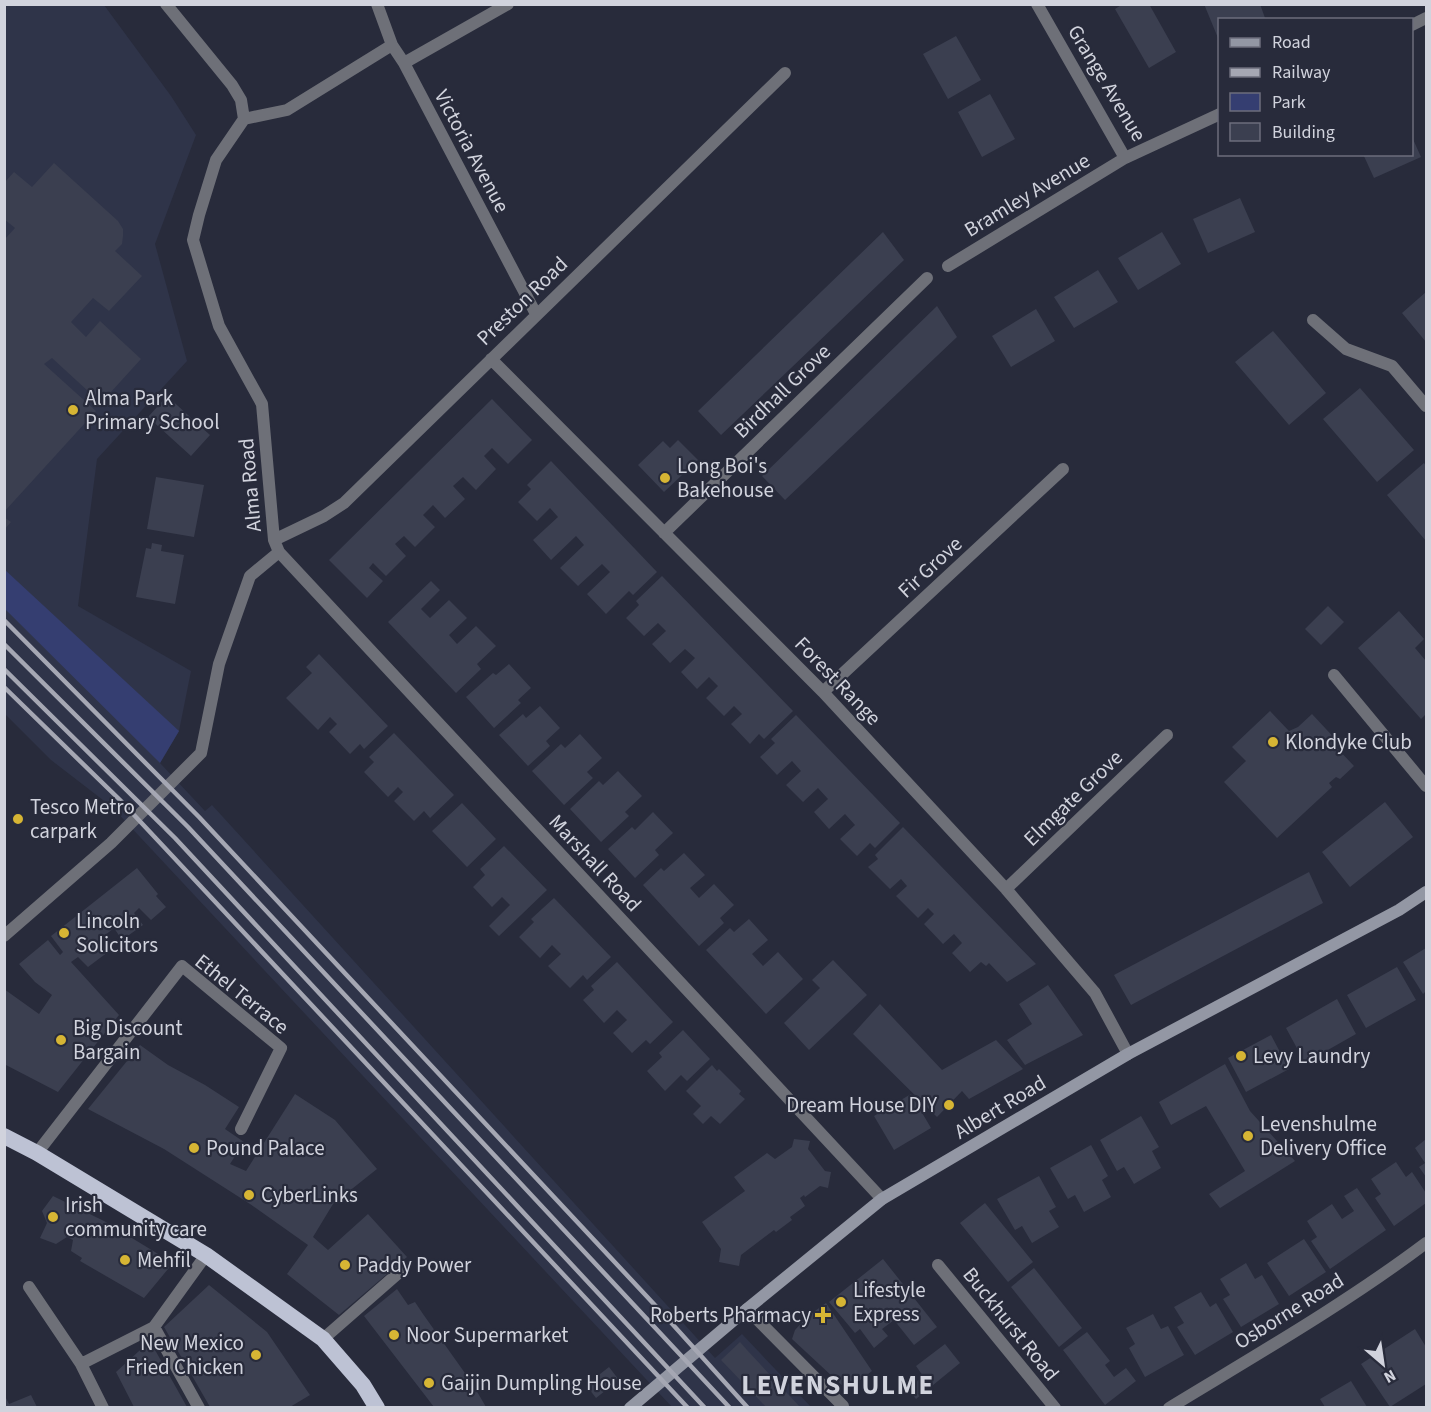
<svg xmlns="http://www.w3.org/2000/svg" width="1431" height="1412" viewBox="0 0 1431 1412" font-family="'Source Sans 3',sans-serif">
<rect width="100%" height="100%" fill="#282b3b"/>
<!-- built -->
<path fill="#2f3449" d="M4,5H104L171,96L196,135L155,244L187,361L97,459L78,606L191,671L179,731L160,763L205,811L212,805L715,1358L742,1334L811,1407H672L112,807L51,760L5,714Z"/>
<!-- green -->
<path fill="#353e71" d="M4,569L179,731L160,763L5,609Z"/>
<!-- building -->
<path fill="#3b3f50" d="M1123,4H1149L1176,52L1149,68L1115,9Z
M1204,4H1260L1265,18L1260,20H1220V37L1218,38Z
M956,36L981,80L948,99L923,54Z
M990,94L1015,139L982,157L958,112Z
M1412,137L1421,157L1374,178L1363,154H1412Z
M54,163L118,221L123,229V236L122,244L115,251L142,276L109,311L93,298L71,322L86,337L100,321L141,359L101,403L52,358L44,364L96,411L4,512V240L15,228L4,219V183L14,172L32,187Z
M1240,198L1255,232L1208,253L1193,219Z
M883,232L904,260L721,435L698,411Z
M1162,232L1181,264L1138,290L1118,258Z
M1098,270L1118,302L1074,328L1054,297Z
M1426,292V342L1402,313Z
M937,306L957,337L785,500L762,476Z
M1036,309L1055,341L1011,367L992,336Z
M1273,331L1326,393L1289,425L1235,362Z
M1360,388L1414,450L1377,482L1323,419Z
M167,396L210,435L191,456L148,417Z
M492,399L532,440L508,464L492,448L484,456L496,469L476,490L463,477L453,486L465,499L445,518L433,505L423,515L435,527L415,547L404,536L395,544L406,556L386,576L373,563L369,568L383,581L367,598L329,560Z
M678,440L698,460L664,492L638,465L663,441L670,448Z
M551,461L657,572L633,595L629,591L606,614L587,594L610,572L602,564L578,586L560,568L584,545L576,536L551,560L533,540L558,517L550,508L537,521L518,502L531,489L527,485Z
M1424,463L1426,466V541L1387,495Z
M156,477L204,485L194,537L147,529Z
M4,517L11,522L4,530Z
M152,543L162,545L161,551L184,555L175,604L136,597L146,548L151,549Z
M662,576L793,711L764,739L759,734L750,744L731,724L742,714L734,706L724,716L706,698L718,686L709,677L697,689L681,672L695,658L685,649L670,663L652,644L666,631L658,623L644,636L626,618L639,605L636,601Z
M431,581L440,590L421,609L430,618L449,600L467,618L449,635L457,644L476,626L496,646L477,664L481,669L456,693L388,622Z
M1328,606L1344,622L1321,645L1305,629Z
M1399,611L1424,639L1415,648L1426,661V714L1421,719L1358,648Z
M319,654L388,726L364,749L360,744L350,754L329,732L337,724L330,717L318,730L286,698L312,673L306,667Z
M509,664L531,688L518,700L521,703L494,728L466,697L493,673L496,675Z
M540,706L560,728L546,741L550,746L528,766L499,735L523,714L526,718Z
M1270,711L1289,731L1298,727L1312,714L1340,744L1336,747L1354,766L1340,779L1336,777L1329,783L1332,787L1277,838L1224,782L1246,761L1232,747Z
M796,715L900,823L875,848L870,843L857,856L840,839L855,825L845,814L829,829L814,812L828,799L818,788L803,802L786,785L801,771L792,761L777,775L760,757L775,743L771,739Z
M394,733L454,795L430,818L424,811L414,821L394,801L403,792L398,787L388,797L364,772L374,762L369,757Z
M580,734L602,758L587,772L593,778L564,805L532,771L561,744L565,748Z
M618,771L642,796L625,812L629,816L601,842L570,809L599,781L603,785Z
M1385,802L1413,837L1350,887L1322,852Z
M462,803L496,839L467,867L432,831Z
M653,812L673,833L655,850L659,855L635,878L608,849L632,827L635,830Z
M903,827L1036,964L1007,982L989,963L986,966L981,962L970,972L952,953L962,943L954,934L943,944L924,924L934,914L928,908L918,918L896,896L907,886L901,879L890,889L868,867L878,859L875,855Z
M504,846L547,890L499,936L489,926L510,905L502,897L492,907L473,887L485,875L480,869Z
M684,853L705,875L690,888L699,898L714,884L734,905L720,918L724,923L699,946L643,885L661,868L664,871Z
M137,868L158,894L156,896L166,907L151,920L139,908L134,913L143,925L122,940L114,928L99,940L108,952L88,967L78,957L71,962L119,1015L58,1092L4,1064V989L39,1014L52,995L35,982L19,964L48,940L60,955L63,952L51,936Z
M1309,872L1323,903L1131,1005L1114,975Z
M554,898L611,957L587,980L583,975L570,988L548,966L561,954L552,945L540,958L519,937L534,922L531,919Z
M749,919L768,940L752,954L763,966L778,952L803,979L766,1014L706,950L730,928L734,932Z
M1426,948V991L1423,994L1403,962Z
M833,960L867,995L809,1050L784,1023L820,988L812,980Z
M617,962L673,1022L650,1044L646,1040L632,1053L613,1033L627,1020L617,1010L604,1023L583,1000L594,990L591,986Z
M1397,967L1416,1000L1366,1028L1347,995Z
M1048,985L1083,1035L1025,1065L1007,1040L1032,1024L1019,1004Z
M1337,999L1356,1034L1305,1063L1286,1028Z
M880,1004L942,1070L996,1040L1023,1069L969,1099L962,1091L937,1117L853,1034Z
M683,1030L710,1059L687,1081L681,1075L665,1091L647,1071L662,1057L659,1053Z
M1271,1035L1289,1069L1246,1092L1228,1058Z
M140,1045L168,1065L205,1085L239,1107L225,1129L244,1142L230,1164L246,1171L295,1094L335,1120L377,1169L333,1204L313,1237L328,1250L368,1214L407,1257L339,1315L287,1274L308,1245L250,1204L164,1149L88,1109Z
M1225,1064L1250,1111L1295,1161L1220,1208L1209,1194L1245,1171L1206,1106L1171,1125L1159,1102Z
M712,1065L717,1071L719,1069L741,1091L739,1094L745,1099L720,1124L711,1116L703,1124L693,1114L701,1106L686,1091Z
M911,1094L931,1128L894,1150L874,1116Z
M1141,1116L1159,1147L1152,1151L1161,1168L1134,1184L1124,1167L1117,1171L1100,1140Z
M794,1139L810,1141L808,1149L825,1171L831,1172L828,1188L820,1186L805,1197L804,1195L800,1198L805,1206L790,1217L792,1220L776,1232L774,1230L741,1255L739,1266L719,1262L721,1249L702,1222L745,1191L734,1177L767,1153L775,1159L792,1147Z
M1426,1139V1177L1419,1167L1425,1163L1415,1148Z
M1091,1145L1108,1176L1102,1180L1111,1197L1084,1212L1075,1195L1068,1199L1050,1168Z
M1396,1162L1406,1177L1412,1172L1426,1193V1203L1394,1226L1375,1198L1381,1194L1371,1179Z
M1039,1176L1056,1207L1049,1211L1059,1227L1032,1243L1022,1226L1015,1230L997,1199Z
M1357,1188L1386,1230L1330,1269L1311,1241L1317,1237L1307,1221L1332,1204L1342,1219L1354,1211L1344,1196Z
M53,1196L104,1221L173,1263L144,1298L80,1261L82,1258L71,1251L73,1240L67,1237L56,1244L40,1238L47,1223L42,1211Z
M985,1203L1033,1262L1008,1282L960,1223Z
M1304,1239L1326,1272L1289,1296L1267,1263Z
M883,1259L937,1327L914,1345L894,1320L882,1329L888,1336L874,1348L860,1329L855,1333L829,1302Z
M1246,1263L1255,1279L1262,1275L1279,1304L1241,1327L1223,1299L1230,1295L1220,1279Z
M1034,1268L1082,1328L1059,1347L1011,1287Z
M209,1285L267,1332L310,1395L290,1407H210L164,1327Z
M397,1289L408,1305L415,1302L423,1314L472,1383L486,1407H434L364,1316Z
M1201,1292L1210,1307L1216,1303L1233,1332L1195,1355L1177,1327L1184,1323L1174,1307Z
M826,1303L872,1371L847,1390L792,1339L795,1330L808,1316Z
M1153,1314L1161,1329L1168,1326L1184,1355L1145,1377L1129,1348L1135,1344L1126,1328Z
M1415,1329L1426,1347V1384L1390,1407L1361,1364Z
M1087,1332L1110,1361L1105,1365L1114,1377L1126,1368L1136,1381L1105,1405L1063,1350Z
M150,1341L187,1407H134L116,1372Z
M740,1342L747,1350L800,1407H766L721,1360Z
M945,1344L960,1363L916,1399L908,1389L923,1376L916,1366Z
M609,1367L619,1380L596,1398L586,1385Z
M1351,1381L1367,1407H1325L1320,1399Z
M4,1394L9,1404L31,1395L37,1407H4Z"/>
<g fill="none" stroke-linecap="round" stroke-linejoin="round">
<!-- minor -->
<path stroke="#6e7078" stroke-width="12" d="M166,4L232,85L241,100L244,119
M377,4L392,45L404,63L536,314
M1037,4L1125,158L1220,114
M1412,25L1426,18
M404,63L508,4
M244,119L216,160L199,215L193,240L219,326L262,404L274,540L279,552L882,1199
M244,119L287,110L392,45
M948,266L1125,158
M1313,320L1346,349L1392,366L1426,406
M491,359L823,692L1006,889L1095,993L1128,1054
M664,533L927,278
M274,540L324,516L344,503L785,73
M1334,675L1426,786
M823,692L1063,469
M1006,889L1167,735
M4,936L111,843L201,753L219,664L250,576L279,552
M37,1153L182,966L281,1048L241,1129
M938,1265L1055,1408
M29,1287L81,1364L103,1408
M747,1309L843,1406
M154,1327L199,1408
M323,1339L403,1269
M81,1364L154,1327L206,1255
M1169,1408C1256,1355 1345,1304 1426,1243"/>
<!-- secondary -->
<path stroke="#9397a4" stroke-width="12" d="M630,1408L747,1309L882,1199L1128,1054L1399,910L1426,892"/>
<!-- trunk -->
<path stroke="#bdc2d4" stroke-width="16" d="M4,1136L37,1153L206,1255L323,1339L363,1385L377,1408"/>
<!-- rail -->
<path stroke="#a5a7b3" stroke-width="4.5" d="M4,620L199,817L666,1317L748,1408
M4,644L188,827L730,1408
M4,669L175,838L705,1408
M4,687L120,800L164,847L688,1408"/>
</g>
<!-- markers -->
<g fill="#d6b534" stroke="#282b3b" stroke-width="2">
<circle cx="73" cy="410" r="6"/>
<circle cx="665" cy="478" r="6"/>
<circle cx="1273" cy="742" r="6"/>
<circle cx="18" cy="819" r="6"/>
<circle cx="64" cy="933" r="6"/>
<circle cx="61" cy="1040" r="6"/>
<circle cx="1241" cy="1056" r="6"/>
<circle cx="949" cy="1105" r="6"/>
<circle cx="1248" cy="1136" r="6"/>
<circle cx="194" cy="1148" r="6"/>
<circle cx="249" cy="1195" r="6"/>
<circle cx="53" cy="1217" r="6"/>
<circle cx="125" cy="1260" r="6"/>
<circle cx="345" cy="1265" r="6"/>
<circle cx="841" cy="1302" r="6"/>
<path d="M820 1306h6v6h6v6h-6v6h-6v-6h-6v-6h6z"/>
<circle cx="394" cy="1335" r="6"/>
<circle cx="256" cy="1355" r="6"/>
<circle cx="429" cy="1383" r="6"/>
</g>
<g text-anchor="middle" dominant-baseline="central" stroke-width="4.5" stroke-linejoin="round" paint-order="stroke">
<!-- street labels -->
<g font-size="21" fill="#d1d3dd" stroke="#282b3b">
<text transform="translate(1107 83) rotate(59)">Grange Avenue</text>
<text transform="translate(472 151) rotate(62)">Victoria Avenue</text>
<text transform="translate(1027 195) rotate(-31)">Bramley Avenue</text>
<text transform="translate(522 301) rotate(-44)">Preston Road</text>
<text transform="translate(782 391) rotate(-44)">Birdhall Grove</text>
<text transform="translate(250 485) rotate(-95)">Alma Road</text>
<text transform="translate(930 567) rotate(-43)">Fir Grove</text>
<text transform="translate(838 681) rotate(46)">Forest Range</text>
<text transform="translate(1073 798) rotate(-44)">Elmgate Grove</text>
<text transform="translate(595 863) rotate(47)">Marshall Road</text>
<text transform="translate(242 994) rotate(39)">Ethel Terrace</text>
<text transform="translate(1000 1107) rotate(-31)">Albert Road</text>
<text transform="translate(1289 1311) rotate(-32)">Osborne Road</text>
<text transform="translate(1011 1324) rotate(51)">Buckhurst Road</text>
</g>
<!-- poi labels -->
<g font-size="21" fill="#d1d3dd" stroke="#282b3b" text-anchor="start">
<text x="85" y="398">Alma Park<tspan x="85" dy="24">Primary School</tspan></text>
<text x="677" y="466">Long Boi's<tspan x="677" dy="24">Bakehouse</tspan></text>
<text x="1285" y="742">Klondyke Club</text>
<text x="30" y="807">Tesco Metro<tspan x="30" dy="24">carpark</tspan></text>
<text x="76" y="921">Lincoln<tspan x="76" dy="24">Solicitors</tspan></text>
<text x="73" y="1028">Big Discount<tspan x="73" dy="24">Bargain</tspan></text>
<text x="1253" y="1056">Levy Laundry</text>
<text x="937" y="1105" text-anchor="end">Dream House DIY</text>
<text x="1260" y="1124">Levenshulme<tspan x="1260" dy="24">Delivery Office</tspan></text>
<text x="206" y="1148">Pound Palace</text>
<text x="261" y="1195">CyberLinks</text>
<text x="65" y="1205">Irish<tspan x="65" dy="24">community care</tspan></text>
<text x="137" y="1260">Mehfil</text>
<text x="357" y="1265">Paddy Power</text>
<text x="853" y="1290">Lifestyle<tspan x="853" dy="24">Express</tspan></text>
<text x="811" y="1315" text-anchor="end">Roberts Pharmacy</text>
<text x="406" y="1335">Noor Supermarket</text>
<text x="244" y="1343" text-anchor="end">New Mexico<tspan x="244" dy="24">Fried Chicken</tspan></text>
<text x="441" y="1383">Gaijin Dumpling House</text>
</g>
<!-- district labels -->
<g font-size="27" font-weight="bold" letter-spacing="1.5" fill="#d1d3dd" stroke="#282b3b">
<text x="838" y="1385">LEVENSHULME</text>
</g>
</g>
<!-- border -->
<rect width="1431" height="1412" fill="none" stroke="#d1d3dd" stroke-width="12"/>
<!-- legend -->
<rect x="1218" y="18" width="195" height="138" fill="#282b3b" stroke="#6c6e7c" stroke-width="1.5"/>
<rect x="1230" y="38" width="30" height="9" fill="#9397a4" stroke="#6c6e7c" stroke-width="1.5"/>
<text x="1272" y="48" font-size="18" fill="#d1d3dd">Road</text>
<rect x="1230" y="68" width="30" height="9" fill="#a5a7b3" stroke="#6c6e7c" stroke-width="1.5"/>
<text x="1272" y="78" font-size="18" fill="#d1d3dd">Railway</text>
<rect x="1230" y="93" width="30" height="18" fill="#353e71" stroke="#6c6e7c" stroke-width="1.5"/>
<text x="1272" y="108" font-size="18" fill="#d1d3dd">Park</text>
<rect x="1230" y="123" width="30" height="18" fill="#3b3f50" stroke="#6c6e7c" stroke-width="1.5"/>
<text x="1272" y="138" font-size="18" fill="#d1d3dd">Building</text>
<!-- north arrow -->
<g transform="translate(1383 1364) rotate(151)" stroke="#282b3b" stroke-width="4.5" paint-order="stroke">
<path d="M0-4.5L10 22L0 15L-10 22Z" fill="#d1d3dd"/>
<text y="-9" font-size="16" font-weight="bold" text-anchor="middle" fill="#d1d3dd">N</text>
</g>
</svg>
